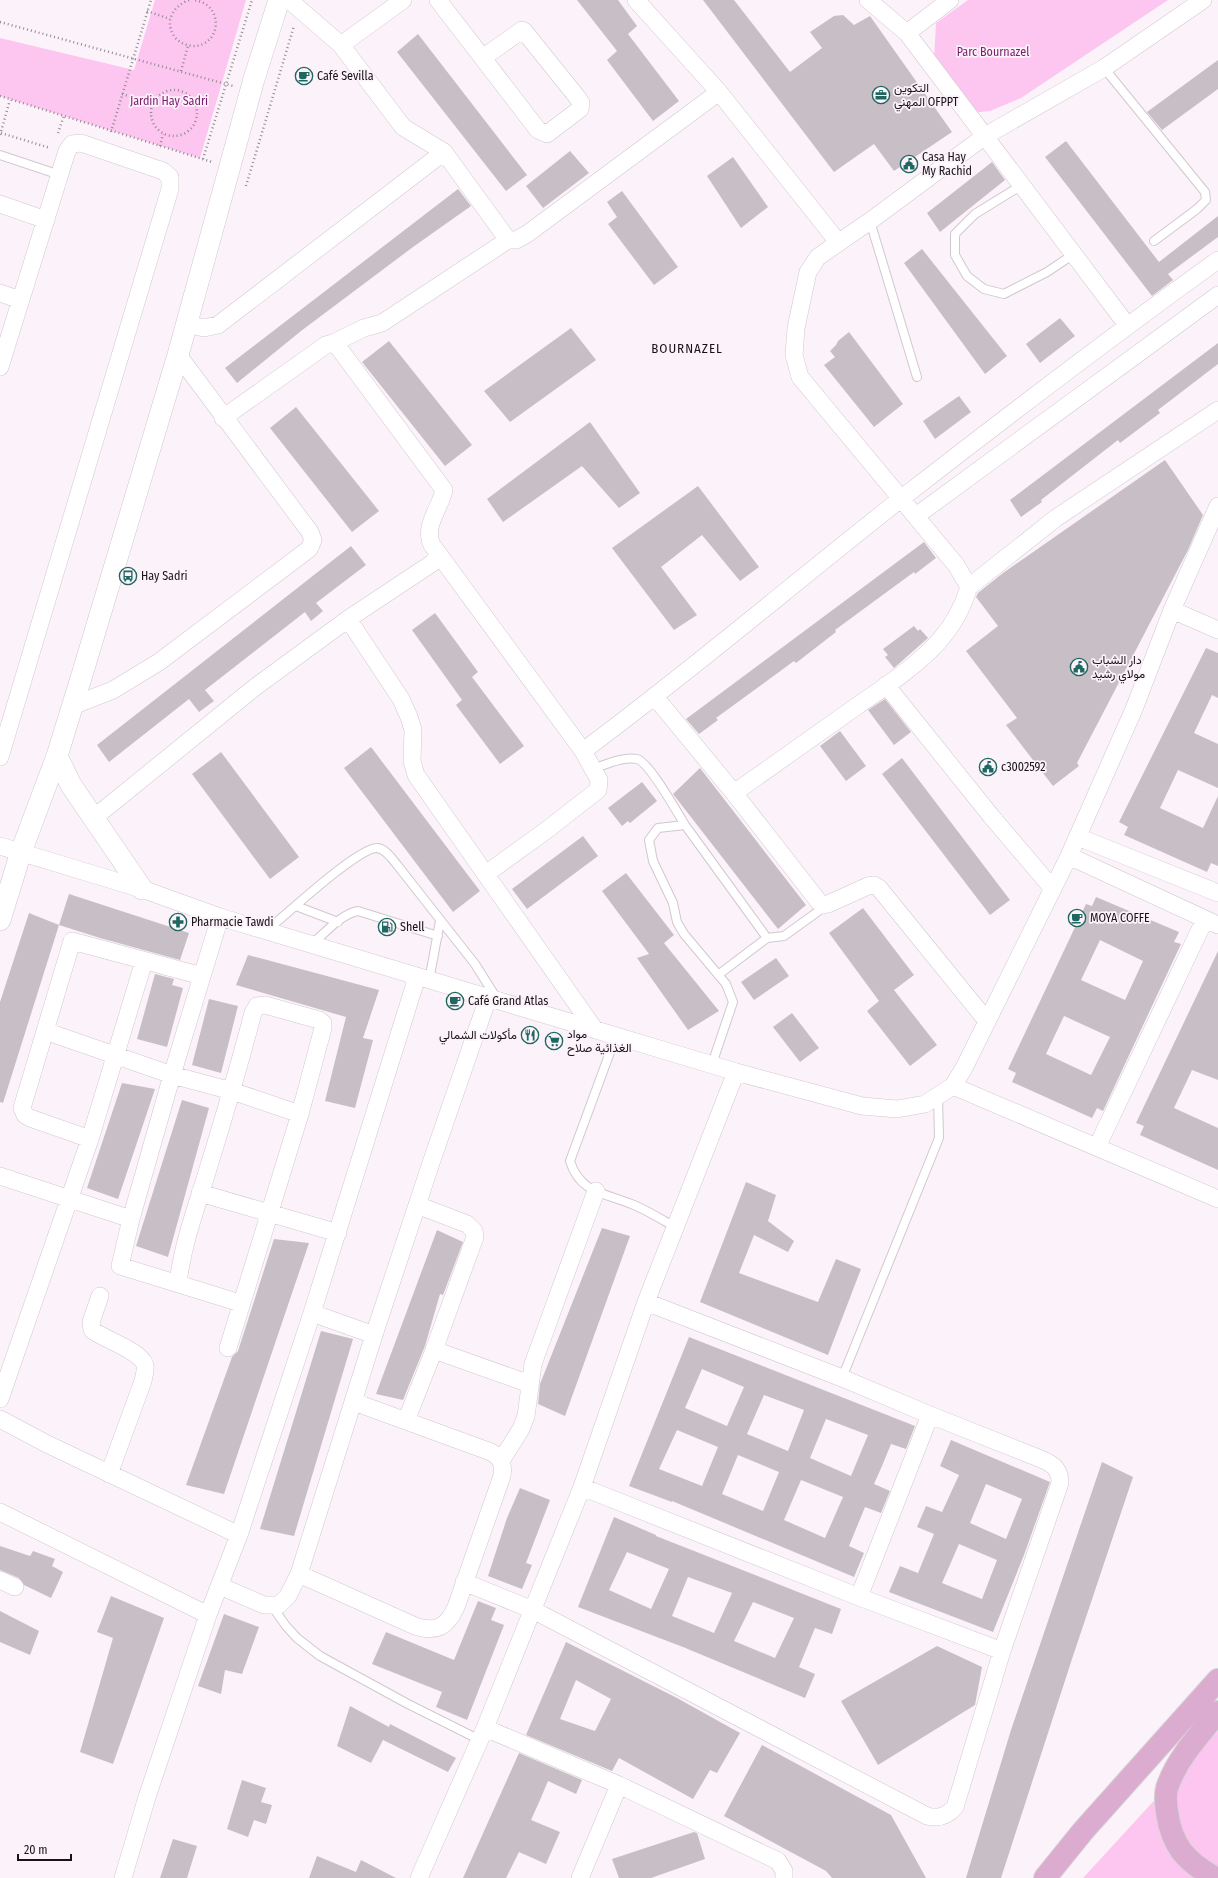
<svg xmlns="http://www.w3.org/2000/svg" width="1218" height="1878" viewBox="0 0 1218 1878" font-family="'Fira Sans Condensed',Vazirmatn,sans-serif">
<rect width="100%" height="100%" fill="#fcf2fa"/>
<!-- green -->
<path fill="#fdc6f0" d="M155,0H246L200,158L0,96V38L134,70Z
M968,0H1168L1021,98L990,111L971,113L934,59L936,23Z
M1218,1731V1878H1083Z"/>
<!-- building -->
<path fill="#c8bfc6" fill-rule="evenodd" d="M577,0H618L637,26L628,34L679,101L653,121L607,60L617,51Z
M703,0H734L790,72L822,48L810,32L834,16L843,15L854,25L870,16L952,132L894,171L874,144L834,172Z
M418,34L527,175L506,191L397,52Z
M1218,60V89L1162,130L1147,112Z
M1066,141L1159,262L1218,216V237L1168,274L1173,280L1152,296L1045,157Z
M570,151L589,173L543,208L526,186Z
M733,157L768,207L741,228L707,176Z
M992,162L1005,180L940,232L927,213Z
M458,189L471,206L413,247L301,331L237,383L225,368Z
M622,191L678,267L654,285L608,224L617,217L607,202Z
M922,249L1007,356L985,374L904,263Z
M1060,318L1075,336L1040,363L1026,344Z
M571,328L596,360L510,422L484,391Z
M849,332L903,404L874,427L824,365L835,357L830,351L836,345L838,341Z
M389,341L472,445L445,466L362,362Z
M1218,343V364L1158,410L1160,413L1120,443L1118,440L1041,500L1042,502L1021,517L1010,500Z
M959,396L971,412L935,439L923,421Z
M296,407L379,511L352,532L270,428Z
M590,422L640,493L619,508L582,466L503,522L487,499Z
M1165,460L1203,515L1188,550L1077,763L1079,766L1053,786L1006,725L1017,718L966,651L998,626L976,597L978,593L1003,573Z
M698,486L759,567L740,581L702,535L661,567L697,615L674,630L612,548Z
M924,542L936,558L915,574L914,572L835,630L836,632L796,663L794,661L716,718L718,720L699,734L686,719Z
M351,546L366,565L316,603L323,611L311,621L305,612L205,690L214,701L199,712L189,699L109,762L97,745Z
M435,613L478,672L472,677L524,746L500,764L456,705L462,700L412,630Z
M914,626L918,631L920,629L928,638L894,668L885,657L888,655L883,649Z
M1206,648L1218,653V698L1212,695L1194,733L1218,744V788L1178,770L1160,808L1203,828L1218,796V866L1211,863L1207,872L1124,835L1128,827L1119,822Z
M885,699L911,732L894,745L868,710Z
M840,731L866,766L846,781L820,746Z
M371,747L480,891L453,912L344,768Z
M221,752L299,857L270,879L192,774Z
M902,758L1010,900L990,915L882,774Z
M700,768L806,905L778,929L673,794Z
M642,782L657,801L630,823L628,821L622,826L608,808Z
M583,836L598,856L527,909L512,889Z
M626,873L674,935L664,943L719,1011L688,1030L637,958L649,954L602,891Z
M69,894L189,933L180,960L100,938L59,925Z
M1096,897L1179,932L1174,942L1181,944L1103,1111L1097,1108L1092,1118L1012,1082L1016,1073L1008,1069L1086,904L1092,906ZM1100,940L1143,961L1125,1000L1081,980ZM1064,1016L1110,1037L1091,1075L1046,1054Z
M863,908L914,975L894,990L937,1045L910,1066L867,1011L879,1001L829,933Z
M29,913L59,925L3,1103L0,1102V1002Z
M1218,951V1080L1192,1070L1174,1108L1218,1128V1170L1140,1135L1144,1126L1136,1123Z
M248,955L379,990L363,1038L373,1040L355,1108L325,1101L346,1017L236,985Z
M776,958L789,976L754,1000L741,982Z
M155,974L174,979L172,985L183,988L167,1047L137,1039Z
M209,999L238,1006L221,1073L192,1065Z
M792,1013L819,1048L800,1062L773,1027Z
M122,1083L155,1089L118,1199L87,1188Z
M182,1100L209,1108L168,1257L136,1246Z
M746,1182L776,1195L768,1221L794,1241L788,1252L754,1235L739,1273L818,1302L836,1259L861,1269L828,1355L700,1302Z
M602,1228L630,1236L565,1416L538,1404L540,1384Z
M437,1230L463,1242L443,1295L440,1294L425,1346L403,1400L376,1394Z
M274,1239L309,1243L224,1494L186,1485L232,1357L238,1351Z
M321,1331L353,1339L294,1536L260,1529Z
M689,1337L915,1426L906,1449L891,1444L882,1466L874,1484L890,1491L881,1513L865,1507L856,1529L849,1546L864,1553L854,1577L672,1501V1502L629,1486ZM702,1369L744,1387L727,1426L685,1408ZM764,1395L804,1410L788,1451L747,1434ZM826,1419L868,1435L851,1476L810,1458ZM677,1430L718,1447L702,1486L659,1469ZM738,1455L779,1472L763,1511L722,1494ZM801,1480L843,1497L825,1538L784,1520Z
M951,1440L1050,1482L1024,1555L993,1632L889,1592L900,1566L918,1573L934,1534L917,1527L926,1506L942,1512L959,1475L940,1466ZM986,1484L1022,1499L1006,1539L970,1523ZM959,1544L997,1560L982,1599L942,1583Z
M1102,1462L1133,1477L1072,1659L1001,1878H966L1011,1730Z
M520,1488L550,1500L526,1563L532,1565L522,1589L488,1576L507,1518Z
M614,1517L656,1535V1536L841,1609L832,1634L815,1628L799,1667L815,1674L805,1698L683,1647L578,1607ZM627,1552L669,1569L651,1609L609,1590ZM688,1577L732,1593L714,1633L672,1616ZM753,1602L794,1618L775,1658L734,1641Z
M0,1546L30,1556L33,1551L55,1559L52,1566L63,1572L51,1598L24,1585L19,1578L0,1570Z
M111,1596L164,1618L113,1764L80,1752L113,1638L97,1632Z
M478,1601L496,1608L491,1620L504,1625L467,1720L436,1707L442,1692L372,1664L386,1632L454,1660Z
M0,1611L39,1631L30,1655L0,1642Z
M224,1614L259,1627L242,1674L225,1670L221,1694L198,1686Z
M566,1642L677,1698L740,1733L717,1773L710,1770L693,1799L619,1758L612,1771L526,1735ZM576,1680L611,1699L595,1731L560,1719Z
M937,1646L982,1667L975,1705L878,1765L841,1701Z
M350,1706L389,1727L390,1724L456,1758L448,1772L383,1740L371,1763L337,1746Z
M762,1745L891,1815L926,1878H832L826,1871L724,1816Z
M519,1753L582,1780L576,1794L548,1781L540,1800L531,1820L560,1832L546,1864L519,1852L506,1878H463Z
M242,1780L266,1788L261,1802L272,1805L266,1824L254,1820L248,1837L227,1829Z
M694,1832L697,1833L705,1859L651,1878H619L612,1859Z
M173,1839L197,1846L187,1878H160Z
M317,1856L356,1872L361,1860L396,1878H309Z"/>
<g fill="none" stroke-linecap="round" stroke-linejoin="round">
<defs>
<path id="service" d="M1104,68L1205,192L1206,200L1197,209L1154,241
M0,155L60,175
M1022,185L975,214L955,234V255L967,276L984,289L1004,294L1047,272L1074,254
M870,221L917,377
M592,769C605,765 624,756 637,759C649,762 677,812 685,825L658,828L649,840L653,861L673,903L677,922L684,934L726,984L733,1002L712,1064
M685,825L767,938L718,975
M296,906L338,922
M267,930C285,916 359,846 378,848C387,850 393,860 398,866L475,964L497,999
M767,938L784,936L827,905
M312,944C325,933 341,914 358,911L438,936
M429,981L440,921
M616,1036L570,1161C580,1194 606,1193 634,1205C648,1211 661,1219 675,1227
M842,1378L939,1138L938,1096
M272,1606L286,1626L297,1638L320,1656L408,1704L480,1740"/>
<path id="minor" d="M289,0L341,45L403,127L444,152L508,240H516L527,234L719,92
M438,0L538,130L547,134L580,109L581,103L577,97L524,31L522,30L484,57
M636,0L719,92L838,242
M868,0L907,33L1127,325
M907,33L950,0
M341,45L403,0
M0,204L46,220
M0,293L21,300
M186,324L204,328L218,325L444,152
M333,343L338,347L444,490C440,509 423,526 432,545L583,751L599,780L598,790L548,829L486,874
M0,367L67,151L72,144L81,143L163,171L170,177V189L0,757
M223,418L326,345L333,343L364,328L382,323L508,240
M916,516L1218,295
M969,587L956,565L800,377L794,355L796,328L808,272L818,257L870,221L985,136L1104,68L1203,0
M1172,610L1218,630
M348,619L401,699L409,717L413,730L412,761L416,775L595,1030
M886,685L991,816L1053,889
M655,697L734,793L819,902L823,905L828,904L868,886L874,885L879,888L987,1021
M72,706L113,690L159,662L309,549L313,540L310,532L178,355
M583,751C692,670 795,582 902,498C1006,417 1111,337 1218,260
M734,793C775,764 816,735 857,706C886,686 917,666 940,640C954,624 963,607 969,587L1056,518L1218,410
M95,817L254,688L348,619L440,558
M1078,837L1218,893
M0,846L142,889L220,917L736,1072L862,1106L897,1109L925,1104L953,1086L964,1068L1069,856L1134,709L1172,610L1218,506
M1069,856L1218,925
M45,1031L172,1075L232,1091L300,1114
M953,1086L1218,1199
M90,1139L30,1118L25,1115L22,1108L72,941L202,976
M1097,1147L1205,919
M0,1176L131,1219L172,1075L220,917
M200,1193L338,1233
M417,1205L467,1224L474,1231L475,1237L434,1350
M131,1219L120,1266L240,1303
M178,1284C182,1245 197,1206 208,1169C224,1117 239,1066 253,1013L257,1006L265,1005L319,1020L323,1023V1028L300,1114L228,1348
M100,1296L91,1322L92,1330C105,1340 140,1350 145,1365C146,1369 144,1376 143,1381L109,1474
M312,1313L374,1335
M0,1399L90,1139L144,961
M0,1419L47,1444L239,1535
M406,1421L434,1350L530,1384
M501,1461L521,1429L526,1416L533,1364L596,1191
M582,1487L859,1597L1002,1651
M0,1512L208,1615
M299,1574L415,1626C436,1633 447,1627 456,1607L502,1476C504,1464 501,1458 491,1452L354,1402
M0,1580L15,1587
M464,1582L533,1610L927,1816C939,1819 947,1816 955,1807L1002,1651L1060,1483C1060,1469 1053,1464 1041,1459L930,1415L842,1378L646,1302
M220,1586L264,1605H279L288,1596L299,1574L374,1335L432,1160L488,998
M859,1597L930,1415
M485,1728L619,1785L778,1861L784,1871V1878
M123,1878L147,1797L208,1615L239,1535L312,1313L417,977
M419,1878L485,1728L582,1487L646,1302L736,1072
M580,1878L619,1785"/>
<path id="tertiary" d="M57,756L71,785L142,889
M0,920L21,852L57,756L85,665L178,355L254,79L279,0"/>
<path id="trunk" d="M1045,1878L1083,1831L1218,1680
M1215,1878C1186,1861 1172,1847 1167,1812C1166,1805 1165,1795 1167,1788C1176,1760 1199,1735 1218,1712"/>
</defs>
<!-- service casing -->
<use href="#service" stroke="#d1c8cf" stroke-width="10"/>
<!-- minor casing -->
<use href="#minor" stroke="#d1c8cf" stroke-width="18"/>
<!-- tertiary casing -->
<use href="#tertiary" stroke="#d1c8cf" stroke-width="22"/>
<!-- trunk casing -->
<use href="#trunk" stroke="#d5d5d5" stroke-width="24"/>
<!-- path -->
<path stroke="#918a8f" stroke-width="2.5" stroke-dasharray="1 3" stroke-linecap="butt" d="M189,0C174,6 164,20 174,36C178,42 185,45 192,46C222,47 225,3 193,0
M147,11L170,19
M0,22L233,86
M181,71L188,46
M151 113a23 23 0 1 1 46 0a23 23 0 1 1-46 0Z
M122,94L153,104
M0,96L212,162
M111,132L151,0
M1,133L50,148
M58,133L64,116
M0,135L10,100
M160,146L163,134
M203,159L252,0
M246,186L294,26"/>
<!-- service -->
<use href="#service" stroke="#fff" stroke-width="8"/>
<!-- minor -->
<use href="#minor" stroke="#fff" stroke-width="17"/>
<!-- tertiary -->
<use href="#tertiary" stroke="#fff" stroke-width="21"/>
<!-- trunk -->
<use href="#trunk" stroke="#dcabd0" stroke-width="22"/>
</g>
<!-- icons -->
<defs>
<symbol id="cafe-ring" viewBox="-11 -11 22 22"><circle r="9.5" fill="#fcf2fa" stroke="#1e6861" stroke-width="1.5"/><path d="M-5.5-4.5H6V0H3Q3 3.5 0 3.5H-2.5Q-5.5 3.5-5.5 0ZM3-3.2v2h1.7v-2ZM-6 4.5H4V6H-6Z" fill="#1e6861"/></symbol>
<symbol id="office-ring" viewBox="-11 -11 22 22"><circle r="9.5" fill="#fcf2fa" stroke="#1e6861" stroke-width="1.5"/><path d="M-6-3h4V-5.5h4V-3h4V5H-6ZM-1-4.5V-3h2v-1.5ZM-6 0V1H6V0Z" fill="#1e6861"/></symbol>
<symbol id="civic-ring" viewBox="-11 -11 22 22"><circle r="9.5" fill="#fcf2fa" stroke="#1e6861" stroke-width="1.5"/><path d="M-.6-6.5H3V-4.5H.6V-3L4-1V1h2V6H-6V1h2V-1L-.6-3ZM-1.2 2.5V6h2.4V2.5Z" fill="#1e6861"/></symbol>
<symbol id="bus-ring" viewBox="-11 -11 22 22"><circle r="9.5" fill="#fcf2fa" stroke="#1e6861" stroke-width="1.5"/><path d="M-5-6H5V4H4V6H2V4H-2V6H-4V4H-5ZM-3.5-4V0h7V-4ZM-3.5 1.2v1.5H-2V1.2ZM2 1.2v1.5H3.5V1.2Z" fill="#1e6861"/></symbol>
<symbol id="pharmacy-ring" viewBox="-11 -11 22 22"><circle r="9.5" fill="#fcf2fa" stroke="#1e6861" stroke-width="1.5"/><path d="M-2-6h4v4h4v4h-4v4h-4v-4h-4v-4h4Z" fill="#1e6861"/></symbol>
<symbol id="fuel-ring" viewBox="-11 -11 22 22"><circle r="9.5" fill="#fcf2fa" stroke="#1e6861" stroke-width="1.5"/><path d="M-5.5-6h7V0h2V4h1.3V-2.5L3-4.5l.8-.8L6-3V5H2.5V1h-1V6h-7ZM-4.2-4.7v3.2H.2V-4.7Z" fill="#1e6861"/></symbol>
<symbol id="restaurant-ring" viewBox="-11 -11 22 22"><circle r="9.5" fill="#fcf2fa" stroke="#1e6861" stroke-width="1.5"/><path d="M-5-6h1v4h1v-4h1v4h1v-4h1v5L-1.5 .5V6h-2V.5L-5-1ZM5-6V6H3V1.5H1.5Q1.5-4 5-6Z" fill="#1e6861"/></symbol>
<symbol id="supermarket-ring" viewBox="-11 -11 22 22"><circle r="9.5" fill="#fcf2fa" stroke="#1e6861" stroke-width="1.5"/><path d="M-6-5.5h2.5l.6 2H6L4.5 2H-2.5L-4.4-4H-6ZM-1.5 3.2a1.3 1.3 0 1 0 .1 0ZM3 3.2a1.3 1.3 0 1 0 .1 0Z" fill="#1e6861"/></symbol>
</defs>
<g fill-rule="evenodd">
<use href="#cafe-ring" x="294" y="66" width="20" height="20"/>
<use href="#office-ring" x="871" y="85" width="20" height="20"/>
<use href="#civic-ring" x="899" y="154" width="20" height="20"/>
<use href="#bus-ring" x="118" y="566" width="20" height="20"/>
<use href="#civic-ring" x="1069" y="657" width="20" height="20"/>
<use href="#civic-ring" x="978" y="757" width="20" height="20"/>
<use href="#cafe-ring" x="1067" y="908" width="20" height="20"/>
<use href="#pharmacy-ring" x="168" y="912" width="20" height="20"/>
<use href="#fuel-ring" x="377" y="917" width="20" height="20"/>
<use href="#cafe-ring" x="445" y="991" width="20" height="20"/>
<use href="#restaurant-ring" x="520" y="1025" width="20" height="20"/>
<use href="#supermarket-ring" x="544" y="1031" width="20" height="20"/>
</g>
<g text-anchor="middle" dominant-baseline="central" stroke-width="3.5" stroke-linejoin="round" paint-order="stroke">
<!-- park labels -->
<g font-size="12" fill="#7b1c6d" stroke="#fcf2fa">
<text x="993" y="52">Parc Bournazel</text>
<text x="169" y="101">Jardin Hay Sadri</text>
</g>
<!-- poi labels -->
<g font-size="12" fill="#171416" stroke="#fcf2fa" text-anchor="start">
<text x="317" y="76">Café Sevilla</text>
<text x="894" y="88">التكوين<tspan x="894" dy="14">المهني OFPPT</tspan></text>
<text x="922" y="157">Casa Hay<tspan x="922" dy="14">My Rachid</tspan></text>
<text x="141" y="576">Hay Sadri</text>
<text x="1092" y="660">دار الشباب<tspan x="1092" dy="14">مولاي رشيد</tspan></text>
<text x="1001" y="767">c3002592</text>
<text x="1090" y="918">MOYA COFFE</text>
<text x="191" y="922">Pharmacie Tawdi</text>
<text x="400" y="927">Shell</text>
<text x="468" y="1001">Café Grand Atlas</text>
<text x="567" y="1034">مواد<tspan x="567" dy="14">الغذائية صلاح</tspan></text>
<text x="517" y="1035" text-anchor="end">مأكولات الشمالي</text>
</g>
<!-- neighbourhood labels -->
<g font-size="13" letter-spacing="1" fill="#171416" stroke="#fcf2fa">
<text x="687" y="348">BOURNAZEL</text>
</g>
</g>
<!-- scale -->
<path d="M18 1854v6h53v-6" fill="none" stroke="#171416" stroke-width="2"/>
<text x="24" y="1854" font-size="12" fill="#171416" stroke="#fcf2fa" stroke-width="3" paint-order="stroke">20 m</text>
</svg>
